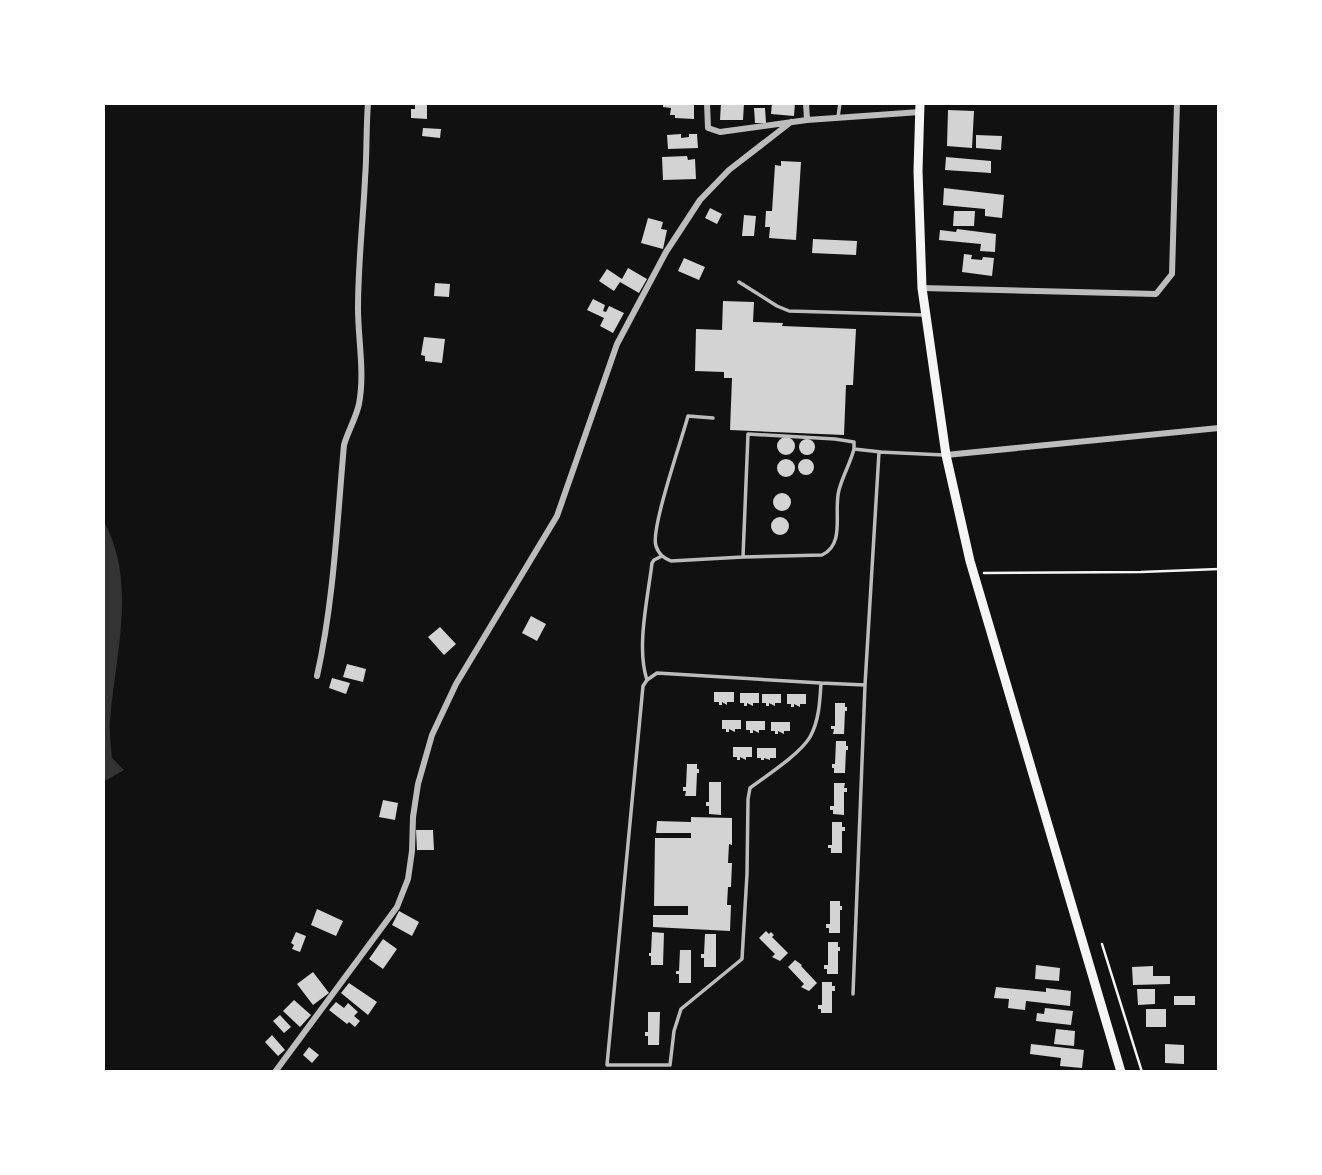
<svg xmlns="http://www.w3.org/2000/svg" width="1322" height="1175" viewBox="0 0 1322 1175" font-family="Mulish,sans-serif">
<rect width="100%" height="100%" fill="#111"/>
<!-- water -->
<path fill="#333" d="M103,520C138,581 115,655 110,721C109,733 111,746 112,758L124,770L103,782Z"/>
<!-- building -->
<path fill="#d3d3d3" d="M663,103H694V119L675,118V115H670L671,108L663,107Z
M721,103H744L743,120H720Z
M772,103H795L794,116L771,114Z
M415,105H427V119L411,118V109H415Z
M754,108H765L766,123H755Z
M948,110L974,111L972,148L947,146Z
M423,128L441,129L440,138L422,136Z
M681,134V138L689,137V134H697L698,148L668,149L667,135Z
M976,135L1002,136L1001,150L976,148Z
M687,156L688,160L695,159L696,179L663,180L662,157Z
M946,157L991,161V173L945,170Z
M781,161L801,162L796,240L769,238L770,227H765L766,211H772L775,165L781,166Z
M944,188L1004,195L1002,218L985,216V209L943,205Z
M710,208L722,214L717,224L705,218Z
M954,211H975L974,226H953Z
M744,215L756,216L754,236H742Z
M648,218L663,222L661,229L667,230L663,249L641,243Z
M957,229L996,234L995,252L980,251L981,244L939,240L940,230L956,232Z
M813,239L857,241L856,255L812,253Z
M964,254L972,255L971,259L982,260L983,257L994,258L992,276L962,272Z
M684,258L705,267L699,280L678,271Z
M628,268L647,279L639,293L620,282L614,291L599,281L607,269L622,279Z
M435,283L450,284L449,297L434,296Z
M593,299L605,305L603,311L606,312L609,306L624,313L613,333L600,326L604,318L587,310Z
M723,301L754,302L753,322L783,323L782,326L856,329L853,385H846L844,435L730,430L732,378H724V372L695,371L696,329L722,330Z
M424,337L445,339L442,363L425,361V356L421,355Z
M777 446a9 9 0 1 1 18 0a9 9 0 1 1-18 0Z
M799 447a8 8 0 1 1 16 0a8 8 0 1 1-16 0Z
M777 468a9 9 0 1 1 18 0a9 9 0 1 1-18 0Z
M798 467a8 8 0 1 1 16 0a8 8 0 1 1-16 0Z
M773 502a9 9 0 1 1 18 0a9 9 0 1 1-18 0Z
M771 526a9 9 0 1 1 18 0a9 9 0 1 1-18 0Z
M531,616L546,624L537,641L522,633Z
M440,627L456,644L444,655L428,637Z
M347,664L366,669L363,682L343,677Z
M332,678L350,683L346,694L329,688Z
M714,692H734V702H727V705L722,702V705H719V702H714Z
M740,693H759V703H753V706L747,703V706H744V703H740Z
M762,694H781V703H775V706L769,703V706H766V703H762Z
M787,694H806V704H800V707L794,704V707H791V704H787Z
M835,703H845V707H847V711H845L844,734H833L834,729H831V726H835Z
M722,720H741V729H735V732L729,729V732H726V729H722Z
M746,721H765V730H759V733L753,730V733H750V730H746Z
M771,722H790V731H784V734L778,731V734H775V731H771Z
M836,741H846V746H848V750H846L845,773H834V768H832V764H835Z
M733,747H752V757H746V760L740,757V760H737V757H733Z
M757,748H776V758H770V760L764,758V760H761V758H757Z
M687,764H697V769H699V773H697L696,796H685L686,791H683V787H686Z
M709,782H721V815L709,814V806H706V802H709Z
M834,783H845L844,788H847V792H844V815L833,814V810H830V806H834Z
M383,800L398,803L395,820L379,817Z
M691,817L732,818V845L729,844L728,863H732L731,887H728L727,905H731L730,931L653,927V915H688V906H654L655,838H691V833H656L657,821L691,822Z
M832,822H842V827H845V831H842V853H831V848H828V845H832Z
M416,830H433L434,850H417Z
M830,901H840V906H842V910H840V933H829V928H826V924H830Z
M317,909L343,921L336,936L311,925Z
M399,911L419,922L412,936L392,925Z
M766,931L769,934L771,932L774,935L772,937L788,953L780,961L772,957L775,954L759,938Z
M296,932L306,936L300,952L292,949L294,945L291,943Z
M652,932L664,933L663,965H651V956H649V953H651Z
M705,934H716V967H704V958H701V954H704Z
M383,939L397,949L383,969L369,959Z
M828,942H838V947H840V951H838V974H827V969H824V965H828Z
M680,950H691V983H679V974H676V971H679Z
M795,960L802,965L801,966L817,983L809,991L801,987L804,984L788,967Z
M1036,965L1060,968L1059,981L1035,979Z
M1153,966V976H1170V984L1133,985L1132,967Z
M313,972L329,993L313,1005L297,984Z
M822,982H832V986H835V991H832V1013H821V1009H818V1005H822Z
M349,983L377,1002L368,1015L341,993Z
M996,987L1046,992V988L1071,991L1070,1006L1026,1001L1025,1010L1008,1008L1009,999L994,998Z
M1137,989H1155V1004L1138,1005Z
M1174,996H1195V1005H1174Z
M294,1000L311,1015L300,1027L283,1011Z
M336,1002L344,1008L348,1003L358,1012L354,1016L360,1021L355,1027L349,1022L347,1024L329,1010Z
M1045,1008L1073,1011L1071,1025L1036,1021L1037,1013L1044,1014Z
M1146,1009H1166V1027H1146Z
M648,1012H660L659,1045H648V1036H645V1032H648Z
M280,1015L291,1027L284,1033L273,1021Z
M1056,1029L1075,1031L1074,1046L1054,1044Z
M272,1035L285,1050L278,1056L265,1042Z
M1031,1044L1084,1050L1082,1068L1060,1066L1061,1058L1030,1054Z
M1165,1044L1184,1045V1064L1165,1063Z
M309,1047L319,1055L312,1063L303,1055Z"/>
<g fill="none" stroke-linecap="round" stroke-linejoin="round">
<!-- path -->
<path stroke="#f5f5f5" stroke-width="2.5" d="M984,573L1141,572L1219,569
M1102,944L1142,1072"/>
<!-- service -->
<path stroke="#bcbcbc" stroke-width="3.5" d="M838,117L840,103
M739,282L777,306L789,311L925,315
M713,418L688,416C682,439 650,530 656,546C659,555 664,558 671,561L743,557L748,434L835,439L854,442V449L881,452
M743,557L822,555C846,544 833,511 839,490C843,475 850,464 854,449
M657,673L821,683C820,701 819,721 810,737C800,754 766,776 750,788L748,799L747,874L742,959L681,1009L674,1031L670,1065H607L643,686L647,680Z
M647,680C636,648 648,597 652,563L654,560L662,556
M821,683L865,685
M853,994L865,685L879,452L944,455"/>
<!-- minor -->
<path stroke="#bcbcbc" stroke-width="6" d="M707,103L708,128L720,132L807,120L920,112
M806,103L807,120
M922,288L1156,294L1172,274L1177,103
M946,455L1219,428
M317,676C334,600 337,522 344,445C348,431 356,418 359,404C365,372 358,340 358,308C358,264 363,222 365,179C367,154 366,128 368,103
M275,1072L397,907L408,879L412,851L413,817L418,784L432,735L456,684L557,516L617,344L666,252L700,200L729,170L791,122"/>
<!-- secondary -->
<path stroke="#f5f5f5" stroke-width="9" d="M920,103L918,171L922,288L946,455L970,561L1121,1072"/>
</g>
<!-- border -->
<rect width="1322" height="1175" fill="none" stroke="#ffffff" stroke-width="210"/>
</svg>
